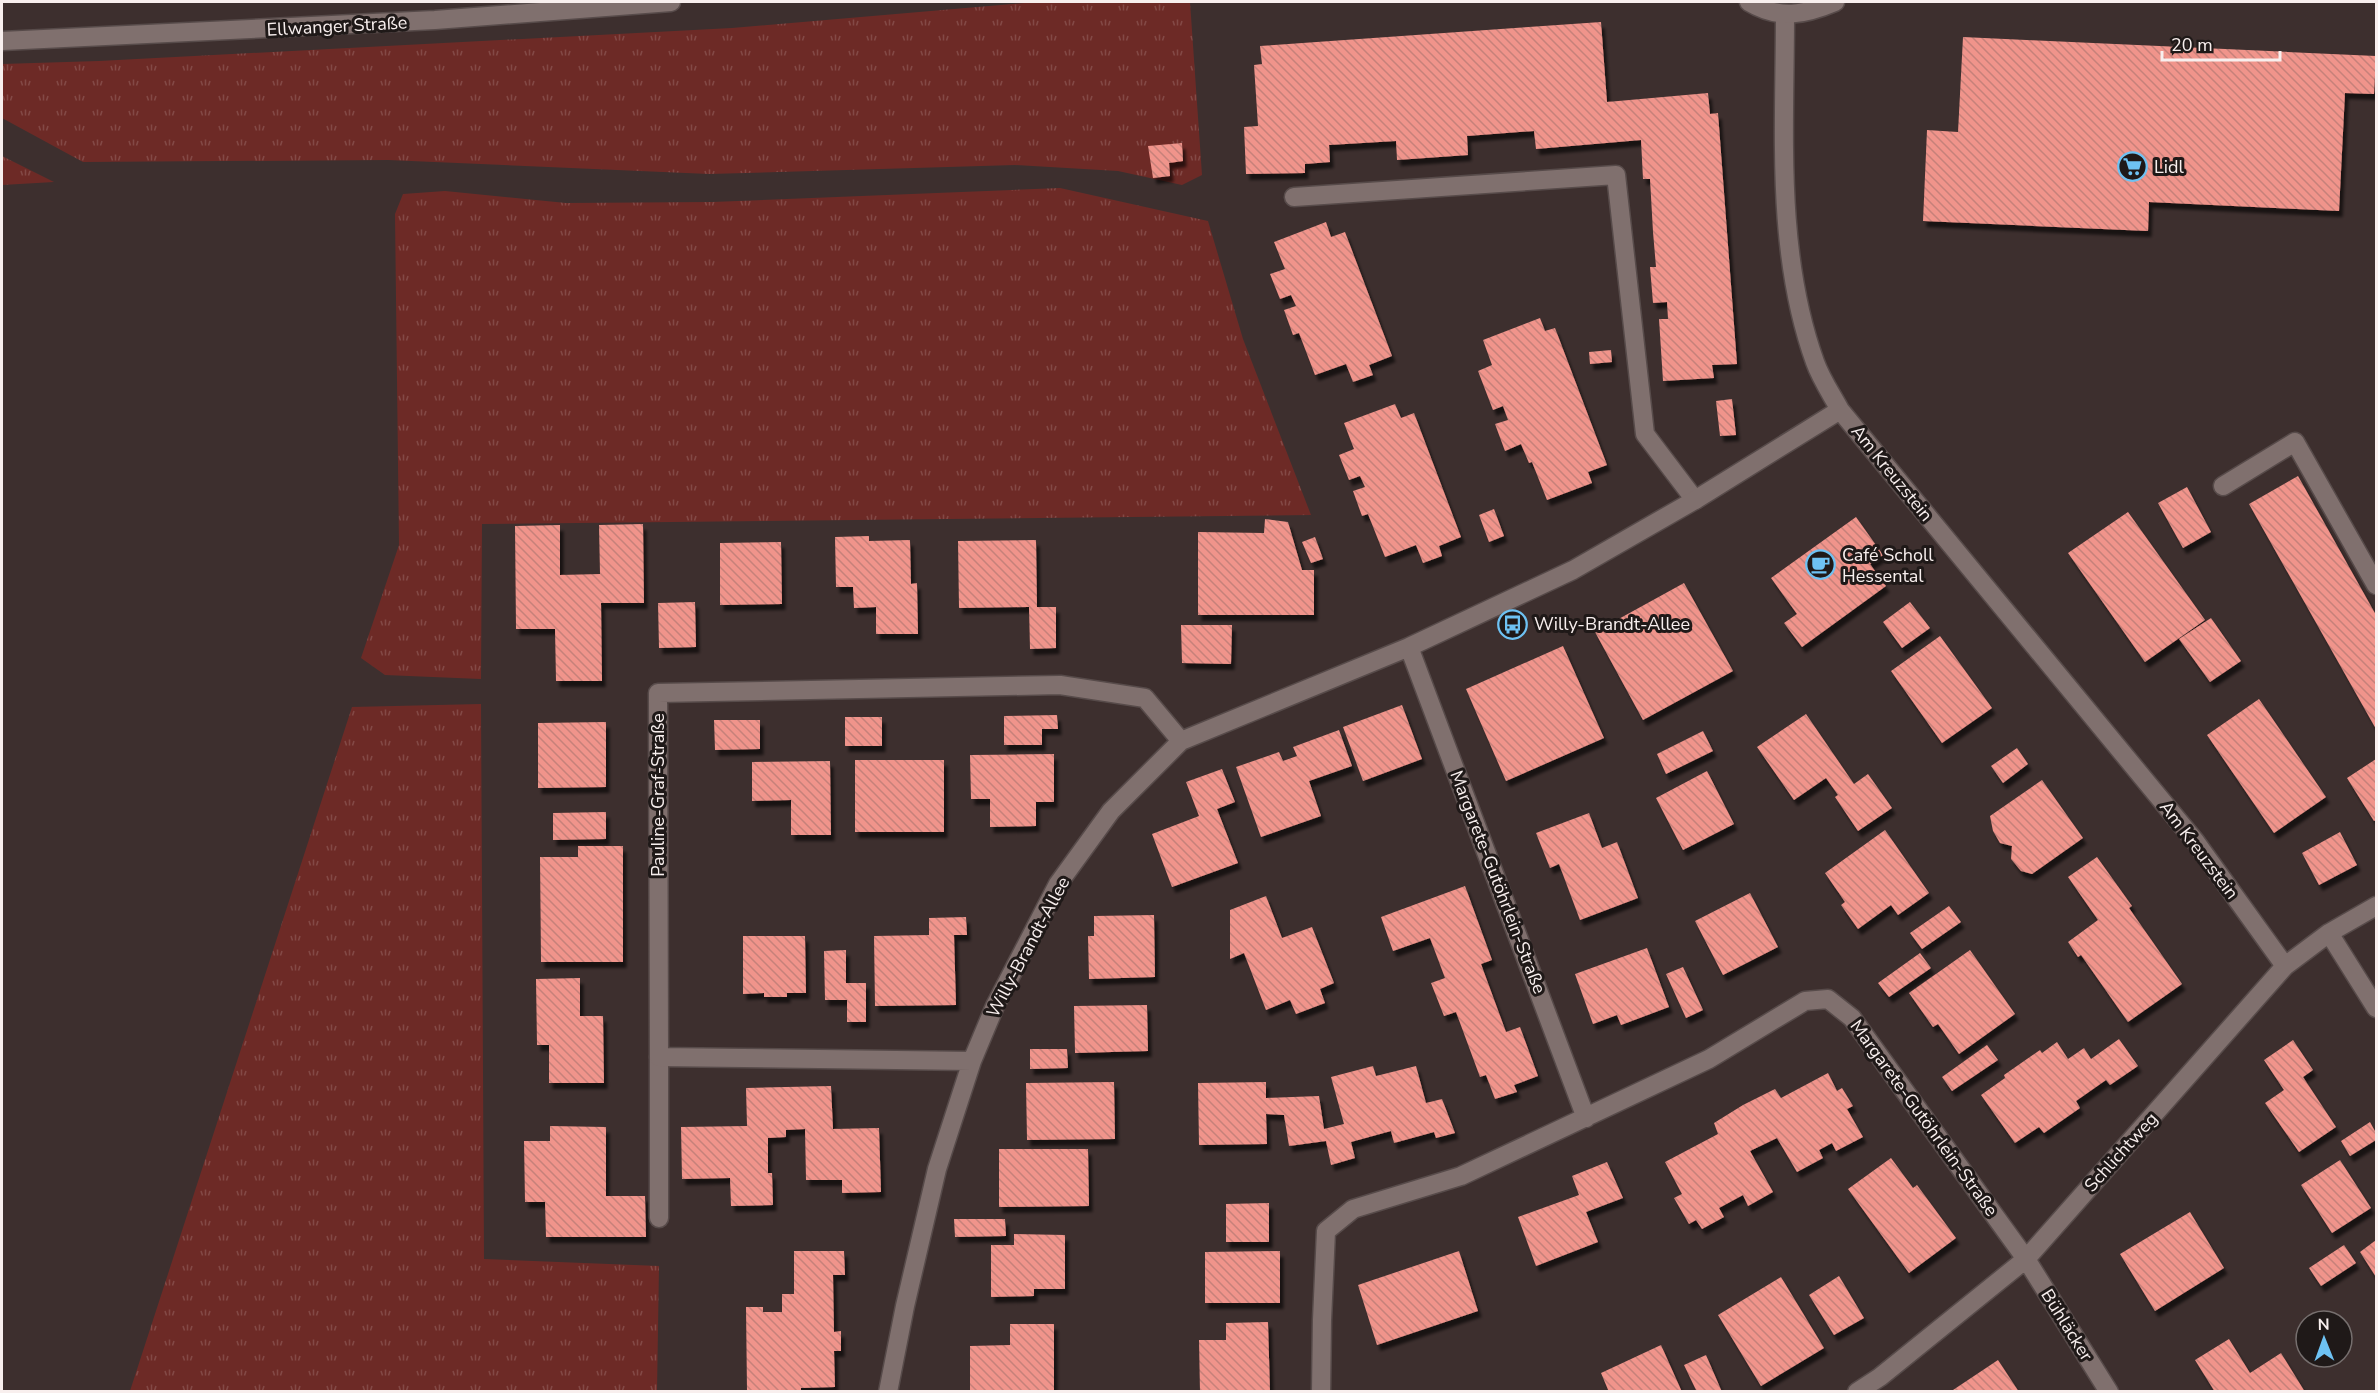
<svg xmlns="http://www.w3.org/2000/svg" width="2378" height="1393" viewBox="0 0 2378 1393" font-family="'Nunito Sans',sans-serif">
<defs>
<pattern id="grass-tufts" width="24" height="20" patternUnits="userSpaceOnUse" patternTransform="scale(1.5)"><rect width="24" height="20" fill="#6d2a26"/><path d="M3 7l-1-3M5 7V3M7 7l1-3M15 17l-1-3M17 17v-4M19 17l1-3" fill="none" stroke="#834946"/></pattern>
<pattern id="building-back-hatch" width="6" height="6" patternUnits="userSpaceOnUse" patternTransform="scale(1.5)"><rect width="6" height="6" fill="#f0948b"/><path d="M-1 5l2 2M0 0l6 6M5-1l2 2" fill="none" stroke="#c6817a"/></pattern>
<filter id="shadow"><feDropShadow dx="3.5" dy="6" stdDeviation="1.5" flood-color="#0009"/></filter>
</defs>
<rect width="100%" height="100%" fill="#3d2f2e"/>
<!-- grass -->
<path fill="url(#grass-tufts)" d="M1036,2H1190L1202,175L1182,185L1118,171L1015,165L709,174L388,160L83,162L2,118V64L99,61L732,28Z
M2,156L54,182L2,185Z
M1060,188L1208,221L1243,339L1311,515L482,524L481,679L385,675L361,658L399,545L395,214L403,194L445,191L566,203L712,202Z
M481,704L484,1259L659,1266L657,1391H130L352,707Z"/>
<!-- building -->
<path fill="url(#building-back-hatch)" filter="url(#shadow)" d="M1601,22L1607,102L1708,93L1710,114L1718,113L1737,364L1712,365L1714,378L1663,381L1659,319H1668L1667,302L1653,303L1650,267H1656L1653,232L1650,179H1643L1641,140L1536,149L1534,131L1467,136L1468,155L1397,160L1396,141L1329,145L1330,162L1305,164V173L1246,174L1244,127L1258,126L1254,65L1262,64L1260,46Z
M1963,37L2376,56L2374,94L2345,93L2339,211L2149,202L2148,231L1923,221L1927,130L1958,132Z
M1182,143L1183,161L1169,163L1170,176L1153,178L1148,146Z
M1326,222L1331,237L1345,232L1392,356L1369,365L1373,375L1353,382L1346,364L1315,375L1299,333L1293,335L1284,310L1296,306L1291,295L1280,299L1270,274L1285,269L1274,242Z
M1540,318L1545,331L1555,328L1607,465L1588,472L1592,483L1547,500L1532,462L1529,463L1521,444L1505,451L1495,424L1508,420L1503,406L1493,410L1478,371L1492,365L1483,340Z
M1611,350L1612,362L1590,364L1589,352Z
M1732,399L1736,435L1720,436L1716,401Z
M1395,404L1401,418L1414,413L1461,537L1439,546L1442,556L1423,563L1416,545L1385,557L1368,514L1362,516L1353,491L1365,487L1360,476L1349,480L1339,455L1354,449L1344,423Z
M2298,476L2376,615V729L2249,504Z
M2187,487L2211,532L2183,548L2158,503Z
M1494,509L1504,536L1489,542L1479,515Z
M2128,512L2205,620L2145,662L2068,553Z
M1856,517L1883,555L1870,564L1886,586L1802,647L1784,623L1797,614L1771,578Z
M1265,519L1288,522L1302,570H1314V615H1198V532L1264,533Z
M643,524L644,603H601L602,681H556L555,629H516L515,526L560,525V575L600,574L599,525Z
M869,536V541L910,540L911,584L917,583L918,634H876V607L854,608L853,587H836L835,537Z
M1315,537L1323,559L1311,563L1302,542Z
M1036,540L1037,607H1056V648L1030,649L1029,607L959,608L958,541Z
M781,542L782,604L720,605V543Z
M1684,583L1733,671L1643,720L1595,632Z
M695,602L696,647L659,648L658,603Z
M1910,602L1930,628L1902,648L1883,622Z
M2211,618L2241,661L2210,682L2179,639Z
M1181,625H1232L1231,664L1182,663Z
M1940,636L1992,708L1942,743L1891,671Z
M1563,646L1604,738L1506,781L1466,689Z
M2259,699L2326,797L2274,833L2207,735Z
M1402,705L1422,759L1363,781L1343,727Z
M1806,714L1854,784L1868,774L1892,808L1858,831L1835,797L1838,795L1826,778L1794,800L1757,747Z
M1057,715L1058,729H1042V745H1004V716Z
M845,717H882V746H845Z
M714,720H760V749L715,750Z
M606,722V787L538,788V723Z
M1339,730L1352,766L1309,781L1321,816L1261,837L1236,767L1279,752L1283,761L1297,756L1293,747Z
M1703,731L1713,751L1666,774L1657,754Z
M2017,748L2028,764L2003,783L1991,766Z
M1054,754V802H1036V826L990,827V799H971L970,755Z
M2376,759V820L2374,821L2347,778Z
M855,760H944V832H855Z
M830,761L831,835H791V800L752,801V762Z
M1222,769L1235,802L1217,809L1238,863L1172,887L1152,834L1199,816L1186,782Z
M1707,771L1734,824L1683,850L1656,798Z
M2042,780L2083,838L2032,874L2021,871L2011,859L2012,846L2000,843L1993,831L1990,816Z
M606,812V839L553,840V813Z
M1589,813L1602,848L1617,842L1638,898L1580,920L1559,864L1550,868L1536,833Z
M1885,830L1929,893L1898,915L1891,905L1858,929L1841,905L1845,902L1825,873Z
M2340,832L2357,865L2319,885L2302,853Z
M578,846H623V962H541L540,857H578Z
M2097,857L2132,906L2129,908L2182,984L2128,1022L2081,955L2078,957L2068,942L2098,920L2068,877Z
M1465,886L1492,960L1481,964L1506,1032L1520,1027L1538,1076L1514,1085L1517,1092L1495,1099L1486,1075L1480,1077L1456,1012L1444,1016L1431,983L1445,978L1430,938L1393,951L1381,917Z
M1750,893L1778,947L1723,975L1695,921Z
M1266,896L1282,938L1312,927L1334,983L1320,989L1325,1003L1296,1014L1290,1000L1266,1010L1244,953L1230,959V910Z
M1949,906L1961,922L1922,949L1910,933Z
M1154,915L1155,977L1089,979L1088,936H1094V916Z
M966,917L967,935H954L956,1005L875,1006L874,936L929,935V918Z
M743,936H805L806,993H787V997H764V993L743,994Z
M1647,948L1669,1007L1621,1025L1617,1015L1593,1024L1575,974Z
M846,950V983H866V1022H847V1000H825L824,951Z
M1970,950L2015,1014L1959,1054L1938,1024L1933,1027L1909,993Z
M1920,953L1931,968L1889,997L1878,983Z
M1683,967L1703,1010L1686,1018L1666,974Z
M580,978V1016H603L604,1083H549V1045H537L536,979Z
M1147,1005L1148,1051L1075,1053L1074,1006Z
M2119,1039L2138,1066L2110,1085L2106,1080L2076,1101L2080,1108L2044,1133L2039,1127L2015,1143L1981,1095L2005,1078L2004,1075L2040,1050L2042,1053L2057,1042L2068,1059L2084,1048L2091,1059Z
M2293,1040L2313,1070L2303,1077L2336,1127L2299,1152L2265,1103L2284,1090L2264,1060Z
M1987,1045L1998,1060L1952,1091L1942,1077Z
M1030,1049H1067L1068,1068L1030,1069Z
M1373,1066L1376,1076L1416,1066L1426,1103L1442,1099L1455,1133L1436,1138L1434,1132L1394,1143L1391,1131L1351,1142L1355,1158L1331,1165L1326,1141L1289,1146L1284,1115L1266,1114L1267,1144L1199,1145L1198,1083L1266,1082V1098L1319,1096L1324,1129L1344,1124L1331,1077Z
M1828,1073L1837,1091L1842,1088L1853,1106L1847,1109L1863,1137L1836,1151L1832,1143L1819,1150L1823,1158L1797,1172L1777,1138L1750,1151L1773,1192L1748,1206L1743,1195L1719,1208L1724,1217L1702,1229L1696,1220L1689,1224L1674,1198L1682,1194L1665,1162L1718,1134L1714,1123L1743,1105L1775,1089L1781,1098Z
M1114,1082L1115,1139L1027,1140L1026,1083Z
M831,1086L833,1129L879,1128L881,1192L842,1193V1180H806L805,1129L786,1130V1137L768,1138V1173H772L773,1205L731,1206L730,1178L682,1179L681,1127L747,1126L746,1088Z
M2370,1122L2376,1133V1140L2350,1156L2341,1141Z
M550,1126L606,1127V1196H645L646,1237H546L545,1202H525L524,1141H550Z
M999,1149H1088L1089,1206L999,1207Z
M1891,1158L1913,1188L1917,1185L1956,1238L1909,1273L1848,1189Z
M2340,1160L2371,1208L2332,1233L2301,1185Z
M1607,1162L1623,1198L1586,1212L1598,1242L1536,1266L1518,1217L1579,1195L1572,1176Z
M1269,1203V1242H1226V1204Z
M2190,1212L2224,1268L2155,1311L2120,1254Z
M954,1219H1005L1006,1236L955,1237Z
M1014,1234L1065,1235V1289H1034V1296L991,1297V1245H1014Z
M2376,1240V1277L2360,1252Z
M2344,1245L2356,1263L2321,1286L2309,1268Z
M794,1251H844L845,1275H833L834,1332L841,1331V1351H834L835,1387L801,1388V1392H747L746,1307H763V1312H782V1294H794Z
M1280,1251V1303H1205V1252Z
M1459,1251L1478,1311L1377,1345L1358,1285Z
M1839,1276L1864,1318L1834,1335L1809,1295Z
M1781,1277L1824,1348L1761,1386L1718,1315Z
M1268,1322L1270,1392H1200L1199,1340H1226V1323Z
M1010,1324H1054V1392H970V1346L1010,1345Z
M2229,1339L2250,1373L2281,1353L2305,1392H2215L2195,1360Z
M1661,1345L1682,1392H1609L1601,1373Z
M1706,1355L1722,1392H1697L1684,1365Z
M1998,1360L2019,1392H1950Z"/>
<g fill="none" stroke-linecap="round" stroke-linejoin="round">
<defs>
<path id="lane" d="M1294,197L1616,175L1645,434L1695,500
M2223,486L2295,442L2376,585
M659,1218V1057"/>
<path id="street" d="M1785,14C1785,130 1775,251 1815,362C1821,379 1832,395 1840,410L2195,841L2285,966
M1409,647L1586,1118
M2329,933L2376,1008
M972,1061L659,1057L658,693L1060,685L1145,698L1181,741
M888,1392L905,1306L937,1169L972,1061L995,1006L1058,884L1111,811L1181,741L1409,647L1573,570L1695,500L1840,410
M1321,1392L1322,1320L1326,1231L1353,1209L1461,1176L1709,1059L1805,1001L1828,999L1852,1018L2026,1259L2109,1392
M1857,1392L1880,1377L2026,1259L2285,966L2329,933L2376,906"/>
<path id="secondary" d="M1749,2C1779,20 1804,15 1835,2
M2,41L435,20L671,2"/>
</defs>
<!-- lane casing -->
<use href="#lane" stroke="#574b4a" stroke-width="21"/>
<!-- street casing -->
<use href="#street" stroke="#574b4a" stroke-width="21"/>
<!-- secondary casing -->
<use href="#secondary" stroke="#574b4a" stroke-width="21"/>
<!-- lane -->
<use href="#lane" stroke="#80706e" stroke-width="18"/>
<!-- street -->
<use href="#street" stroke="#80706e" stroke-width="18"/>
<!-- secondary -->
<use href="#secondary" stroke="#80706e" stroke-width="18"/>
</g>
<!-- icons -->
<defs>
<symbol id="supermarket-ring" viewBox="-11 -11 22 22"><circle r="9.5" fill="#1f1918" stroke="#6ec2f3" stroke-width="1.5"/><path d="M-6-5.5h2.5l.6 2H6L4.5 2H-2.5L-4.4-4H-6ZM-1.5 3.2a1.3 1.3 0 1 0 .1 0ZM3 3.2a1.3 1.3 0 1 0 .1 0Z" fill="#6ec2f3"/></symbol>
<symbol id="cafe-ring" viewBox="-11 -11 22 22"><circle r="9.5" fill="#1f1918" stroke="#6ec2f3" stroke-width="1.5"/><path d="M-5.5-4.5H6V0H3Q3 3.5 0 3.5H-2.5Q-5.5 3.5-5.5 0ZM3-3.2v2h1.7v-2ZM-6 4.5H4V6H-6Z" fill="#6ec2f3"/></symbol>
<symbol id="bus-ring" viewBox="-11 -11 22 22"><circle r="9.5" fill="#1f1918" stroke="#6ec2f3" stroke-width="1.5"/><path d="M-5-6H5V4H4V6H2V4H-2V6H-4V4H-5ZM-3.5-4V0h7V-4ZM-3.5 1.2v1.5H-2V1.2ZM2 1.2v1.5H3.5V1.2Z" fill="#6ec2f3"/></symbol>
</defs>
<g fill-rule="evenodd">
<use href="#supermarket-ring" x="2116" y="150" width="33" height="33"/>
<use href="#cafe-ring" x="1804" y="548" width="33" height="33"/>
<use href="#bus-ring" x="1496" y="608" width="33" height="33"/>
</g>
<g text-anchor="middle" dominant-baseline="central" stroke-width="6" stroke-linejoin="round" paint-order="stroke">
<!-- street labels -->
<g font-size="18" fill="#f8efee" stroke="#1f1918">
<text transform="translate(337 26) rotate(-3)">Ellwanger Straße</text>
<text transform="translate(1892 473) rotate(51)">Am Kreuzstein</text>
<text transform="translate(658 795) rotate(-90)">Pauline-Graf-Straße</text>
<text transform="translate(2199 850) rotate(53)">Am Kreuzstein</text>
<text transform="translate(1498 882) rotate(69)">Margarete-Gutöhrlein-Straße</text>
<text transform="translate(1028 947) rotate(-62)">Willy-Brandt-Allee</text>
<text transform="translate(1924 1118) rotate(54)">Margarete-Gutöhrlein-Straße</text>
<text transform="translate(2121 1152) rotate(-48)">Schlichtweg</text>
<text transform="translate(2067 1325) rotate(58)">Bühläcker</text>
</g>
<!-- poi labels -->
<g font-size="18" fill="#f8efee" stroke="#1f1918" text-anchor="start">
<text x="2154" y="167">Lidl</text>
<text x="1842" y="555">Café Scholl<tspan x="1842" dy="21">Hessental</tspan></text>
<text x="1534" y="624">Willy-Brandt-Allee</text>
</g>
</g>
<!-- border -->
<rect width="2378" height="1393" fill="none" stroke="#f8efee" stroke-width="6"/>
<!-- north arrow -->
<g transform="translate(2324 1339) rotate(359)"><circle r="28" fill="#1f1918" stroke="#766f6e" stroke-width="1.5"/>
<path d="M0-4.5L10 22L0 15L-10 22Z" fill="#6ec2f3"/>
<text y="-9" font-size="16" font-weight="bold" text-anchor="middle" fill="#f8efee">N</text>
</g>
<!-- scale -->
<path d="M2162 51v9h118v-9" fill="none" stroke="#f8efee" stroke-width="3"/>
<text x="2171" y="51" font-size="18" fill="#f8efee" stroke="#1f1918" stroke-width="4.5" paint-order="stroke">20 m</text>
</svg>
